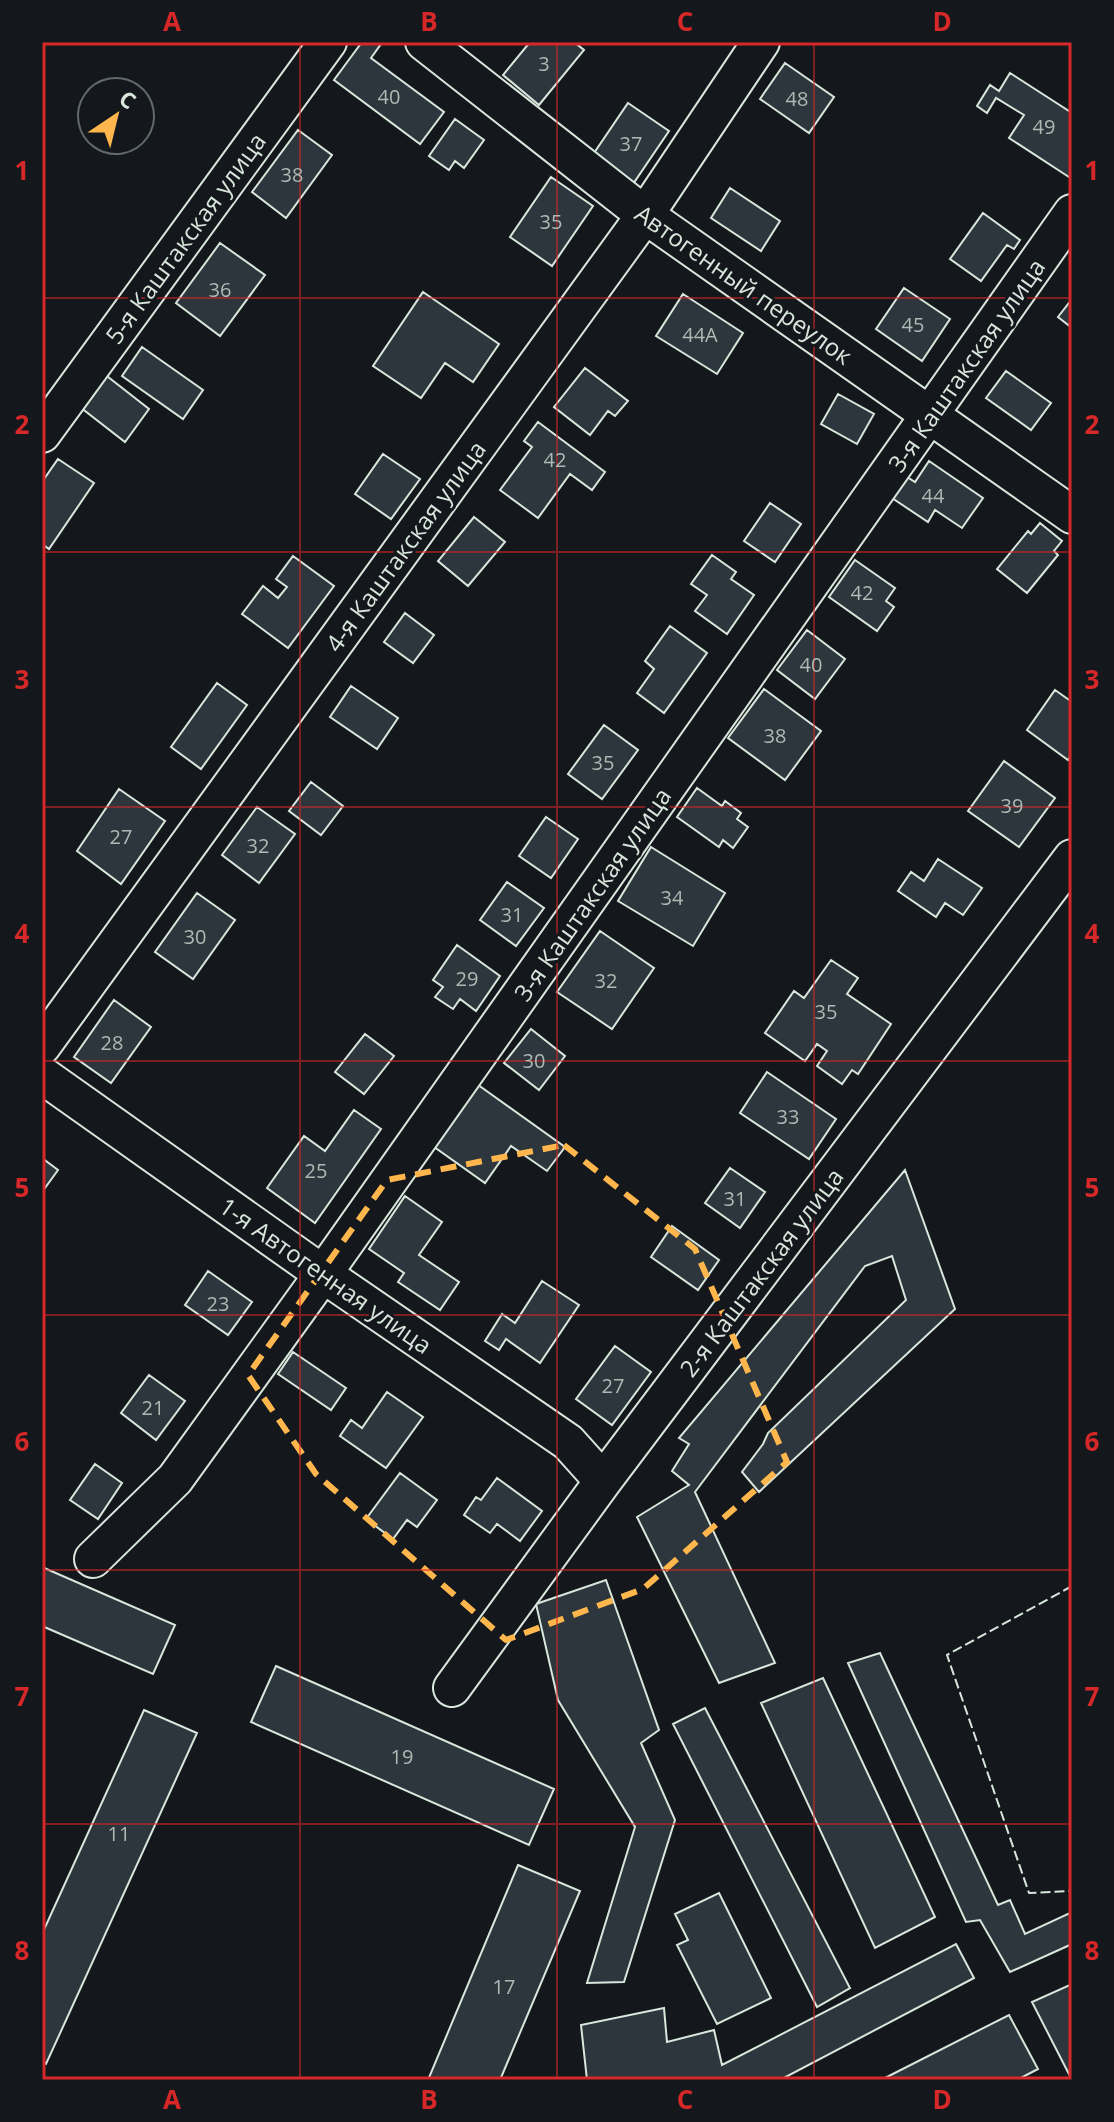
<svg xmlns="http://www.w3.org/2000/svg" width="1114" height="2122" viewBox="0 0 1114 2122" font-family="'Open Sans',sans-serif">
<rect width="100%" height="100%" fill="#14181c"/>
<!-- building -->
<path fill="#2c363c" stroke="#d8e6dc" stroke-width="2" d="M362,42L381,44L371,58L444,112L420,144L334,80Z
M530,42H574L584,50L539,105L503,75Z
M785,63L834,97L809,133L760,99Z
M1010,73L1072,113V179L1009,138L1024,115L996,98L987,113L977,106L990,85L999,91Z
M628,103L669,131L633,184L592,156Z
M455,119L484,140L464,168L455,161L449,170L429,156Z
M298,130L332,155L286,218L252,192Z
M551,177L593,206L552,266L510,237Z
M730,188L780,221L761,251L711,218Z
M983,213L1020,240L1014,249L1007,245L981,281L950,259Z
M220,243L265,275L220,336L176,303Z
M904,288L950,319L922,361L876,329Z
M423,292L499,344L473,382L445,363L421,398L373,366Z
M683,294L743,333L717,374L656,336Z
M1072,299V328L1058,317Z
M142,347L203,390L183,419L122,376Z
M585,368L628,401L615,416L608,411L590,435L554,407Z
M1006,371L1051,403L1031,430L986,398Z
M103,373L149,409L125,442L80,407Z
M838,394L874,414L857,444L821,424Z
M538,422L605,472L592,490L570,474L538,518L500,490L532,447L524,441Z
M383,454L420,479L391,519L355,494Z
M58,459L94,483L49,549L42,544V482Z
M929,461L983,498L962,528L935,510L928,522L883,492L898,471L915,482Z
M770,503L801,524L775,562L744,541Z
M474,517L505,542L468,586L438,561Z
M1040,523L1062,541L1054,551L1058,555L1027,593L997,569L1028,531L1031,534Z
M712,555L736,572L731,579L754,595L727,634L695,611L707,595L691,584Z
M293,556L334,586L288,648L242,614L263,586L278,598L287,587L276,579Z
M855,560L895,588L886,601L894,607L877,631L829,597Z
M405,613L434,635L413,663L384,642Z
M670,626L707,653L664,713L637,693L654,669L645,661Z
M807,630L845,659L815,699L777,670Z
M217,683L247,705L201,769L171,747Z
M351,686L398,718L377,749L330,717Z
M764,689L821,731L785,780L728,738Z
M1055,690L1072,702V754L1068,760L1027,730Z
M604,725L638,750L602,799L568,774Z
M1004,761L1055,798L1019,847L968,811Z
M311,782L343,806L321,835L289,811Z
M697,788L722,806L725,801L741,813L737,819L748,827L733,848L723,840L719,847L677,817Z
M119,789L165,821L121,884L77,851Z
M257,807L295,834L259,883L222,855Z
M546,817L578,839L551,878L519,856Z
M651,847L725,893L693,946L618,901Z
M938,859L982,888L963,915L945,903L936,917L898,891L911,872L924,881Z
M507,882L544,908L516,946L480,920Z
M197,893L235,920L193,979L155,952Z
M600,931L654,968L612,1029L557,992Z
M457,945L500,976L476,1011L460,999L453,1009L435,997L443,987L433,980Z
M831,960L858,978L847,994L891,1024L858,1074L852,1070L842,1084L817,1066L827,1051L817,1044L805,1061L765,1033L794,991L804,998Z
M114,1000L151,1027L111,1083L74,1057Z
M531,1029L565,1056L539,1090L504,1063Z
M365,1034L394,1056L364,1094L335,1072Z
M767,1072L836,1119L809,1159L740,1113Z
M474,1082L565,1147L547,1171L511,1146L485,1183L430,1144Z
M354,1110L381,1129L315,1223L267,1188L304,1136L325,1151Z
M42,1158L58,1170L45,1188L42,1185Z
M730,1168L765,1192L740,1228L705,1203Z
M905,1170L955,1309L759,1492L742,1472L763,1444L768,1433L906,1300L892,1256L865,1266L695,1492L775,1663L719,1683L637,1517L689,1485L672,1471L689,1444L679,1438Z
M405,1196L442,1222L419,1255L459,1282L440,1310L398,1282L404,1273L369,1249Z
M672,1226L719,1260L698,1290L651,1257Z
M208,1271L252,1302L228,1335L185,1305Z
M542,1281L579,1305L540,1363L506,1339L499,1350L485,1341L502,1314L515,1323Z
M615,1346L651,1372L612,1425L576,1399Z
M293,1352L346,1388L331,1410L278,1374Z
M149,1375L185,1401L156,1440L121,1413Z
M387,1392L423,1417L386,1468L340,1436L351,1420L362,1428Z
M95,1464L122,1483L98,1519L70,1500Z
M400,1473L437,1500L417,1527L407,1520L393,1539L366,1519Z
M497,1478L542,1511L520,1541L497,1524L490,1533L464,1515L476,1497L481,1500Z
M42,1567L175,1625L153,1674L42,1626Z
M606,1580L659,1730L641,1743L675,1820L624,1982L587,1983L635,1827L558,1700L536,1604Z
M880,1653L998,1905L1010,1900L1025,1934L1072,1912V1944L1010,1972L980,1920L966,1922L848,1663Z
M276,1666L554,1789L529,1845L251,1722Z
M823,1678L935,1917L875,1948L761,1703Z
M705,1708L850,1988L817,2007L673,1724Z
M144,1710L197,1733L46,2064L42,2062V1934Z
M518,1865L580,1891L500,2080H428Z
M719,1893L771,1998L717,2024L677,1945L688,1940L675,1914Z
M956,1944L974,1978L780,2080H587L581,2025L664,2008L667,2042L714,2030L722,2065Z
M1072,1984V2080L1032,2002Z
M1009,2015L1038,2069L1017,2080H881Z"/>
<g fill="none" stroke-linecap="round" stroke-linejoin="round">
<defs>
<path id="minor" d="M424,42L645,215L1072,515
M42,434L328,42
M42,1046L645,215L761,42
M42,1075L323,1274L568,1442L603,1481
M93,1559L175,1479L323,1274L1072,213
M452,1688L603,1481L1072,858"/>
</defs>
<!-- minor casing -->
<use href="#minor" stroke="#d8e6dc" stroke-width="40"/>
<!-- minor -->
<use href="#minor" stroke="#14181c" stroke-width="36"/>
<!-- fence -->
<path stroke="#d8e6dc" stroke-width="2" stroke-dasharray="10 4" stroke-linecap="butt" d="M1072,1586L947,1655L1029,1893L1072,1891"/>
</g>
<!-- marked area -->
<path fill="none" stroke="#ffb74d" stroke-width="6" stroke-dasharray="16 10" stroke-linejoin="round" d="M564,1145L695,1249L787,1462L643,1589L506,1640L316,1474L248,1375L387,1180Z"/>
<!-- grid -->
<path fill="none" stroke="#d62828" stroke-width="2" stroke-opacity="0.55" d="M300,42V2080M557,42V2080M814,42V2080M42,298H1072M42,552H1072M42,807H1072M42,1061H1072M42,1315H1072M42,1570H1072M42,1824H1072"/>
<g text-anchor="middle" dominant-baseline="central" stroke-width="6" stroke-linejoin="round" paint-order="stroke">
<!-- number labels -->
<g font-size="20" fill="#adbab4">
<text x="544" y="63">3</text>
<text x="389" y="96">40</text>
<text x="797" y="98">48</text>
<text x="1044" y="126">49</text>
<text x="631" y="143">37</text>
<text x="292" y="174">38</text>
<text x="551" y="221">35</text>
<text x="220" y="289">36</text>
<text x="913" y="324">45</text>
<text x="700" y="334">44А</text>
<text x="555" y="459">42</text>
<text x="933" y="495">44</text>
<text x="862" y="592">42</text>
<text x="811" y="664">40</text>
<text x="775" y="735">38</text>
<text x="603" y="762">35</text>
<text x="1012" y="805">39</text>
<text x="121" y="836">27</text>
<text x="258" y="845">32</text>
<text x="672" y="897">34</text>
<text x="512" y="914">31</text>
<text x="195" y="936">30</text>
<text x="467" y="978">29</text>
<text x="606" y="980">32</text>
<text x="826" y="1011">35</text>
<text x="112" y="1042">28</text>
<text x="534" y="1060">30</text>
<text x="788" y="1116">33</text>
<text x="316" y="1170">25</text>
<text x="735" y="1198">31</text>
<text x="218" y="1303">23</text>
<text x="613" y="1385">27</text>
<text x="153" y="1407">21</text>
<text x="402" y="1756">19</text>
<text x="119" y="1833">11</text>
<text x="504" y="1986">17</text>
</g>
<!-- street labels -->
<g font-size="24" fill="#d8e6dc" stroke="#14181c">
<text transform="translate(185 238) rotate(-54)">5-я Каштакская улица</text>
<text transform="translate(744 284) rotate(35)">Автогенный переулок</text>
<text transform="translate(966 365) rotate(-55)">3-я Каштакская улица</text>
<text transform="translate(405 546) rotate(-54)">4-я Каштакская улица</text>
<text transform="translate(592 894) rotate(-55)">3-я Каштакская улица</text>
<text transform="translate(761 1272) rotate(-53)">2-я Каштакская улица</text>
<text transform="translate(326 1275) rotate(35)">1-я Автогенная улица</text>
</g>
</g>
<!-- border -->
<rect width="1114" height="2122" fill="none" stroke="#14181c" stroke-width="88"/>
<!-- north arrow -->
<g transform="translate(116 116) rotate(35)"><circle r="38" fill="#14181c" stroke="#626a69" stroke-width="2"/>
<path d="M0-6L14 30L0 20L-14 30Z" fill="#ffb74d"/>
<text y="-12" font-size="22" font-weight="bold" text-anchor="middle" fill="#d8e6dc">С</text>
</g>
<rect x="44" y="44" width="1026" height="2034" fill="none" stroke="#d62828" stroke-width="3"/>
<g font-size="26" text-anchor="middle" font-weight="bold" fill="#d62828">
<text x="172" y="31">A</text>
<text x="429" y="31">B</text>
<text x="685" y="31">C</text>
<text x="942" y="31">D</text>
<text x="22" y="180">1</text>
<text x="1092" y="180">1</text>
<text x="22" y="434">2</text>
<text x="1092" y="434">2</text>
<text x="22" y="689">3</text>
<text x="1092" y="689">3</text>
<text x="22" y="943">4</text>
<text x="1092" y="943">4</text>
<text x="22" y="1197">5</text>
<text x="1092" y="1197">5</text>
<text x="22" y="1451">6</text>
<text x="1092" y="1451">6</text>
<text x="22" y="1706">7</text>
<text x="1092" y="1706">7</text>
<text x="22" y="1960">8</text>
<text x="1092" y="1960">8</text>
<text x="172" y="2109">A</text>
<text x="429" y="2109">B</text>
<text x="685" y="2109">C</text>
<text x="942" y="2109">D</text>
</g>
</svg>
